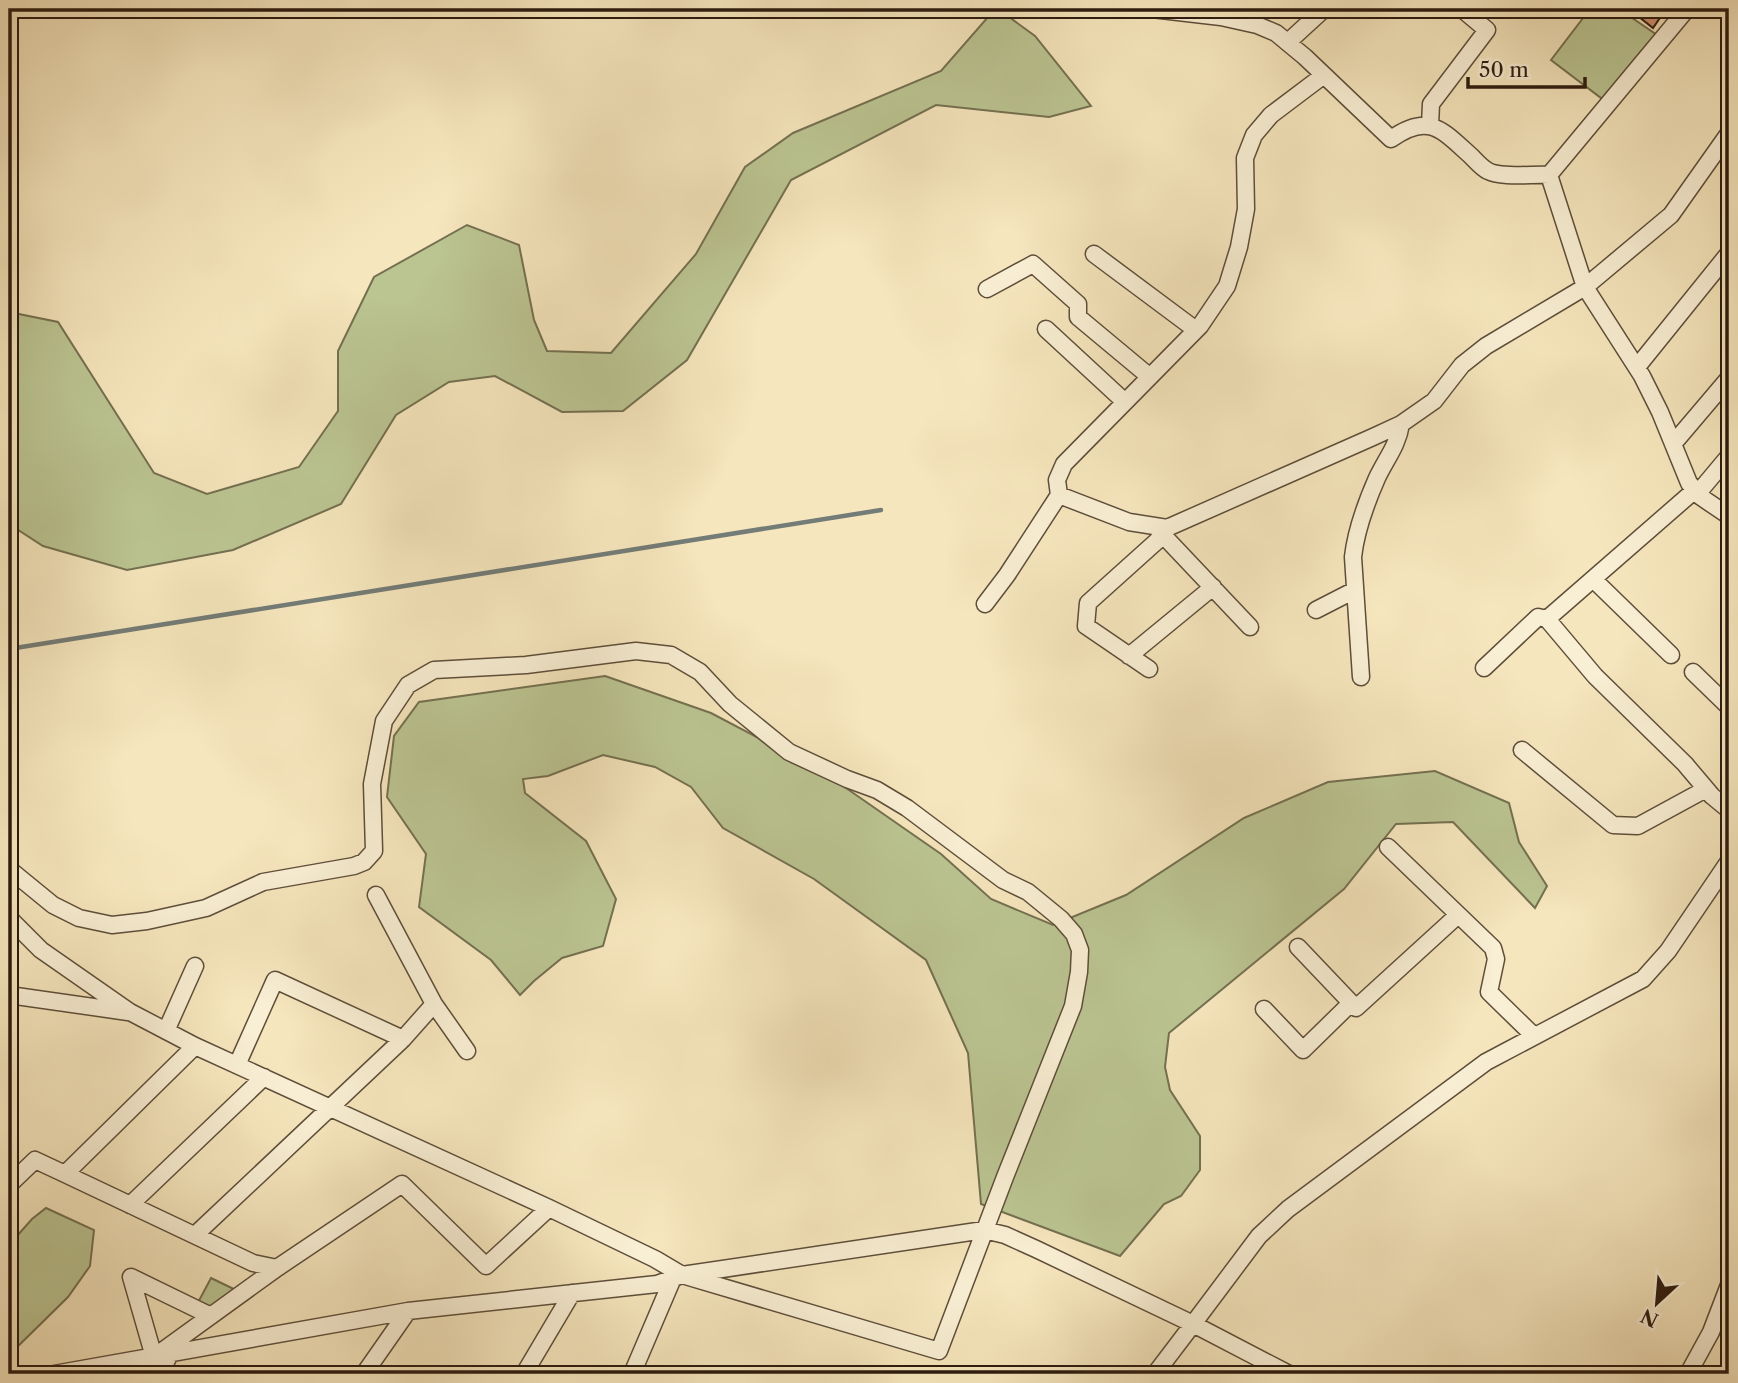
<svg xmlns="http://www.w3.org/2000/svg" width="1738" height="1383" viewBox="0 0 1738 1383" font-family="'Libre Caslon Text',serif">
<rect width="100%" height="100%" fill="#f6e6bd"/>
<filter id="stains"><feTurbulence type="fractalNoise" baseFrequency=".00286" numOctaves="4"/><feColorMatrix values="0 0 0 0 .2 0 0 0 0 .09 0 0 0 0 .02 0 0 0 .5 -.17"/></filter>
<radialGradient id="worn" r=".72"><stop offset=".6" stop-color="#630" stop-opacity="0"/><stop offset="1" stop-color="#630" stop-opacity=".3"/></radialGradient>
<!-- green -->
<path fill="#bbc592" stroke="#747050" stroke-width="2" d="M995,9H998L1035,36L1091,106L1049,117L936,105L791,180L687,360L623,411L562,412L495,376L449,382L396,415L341,504L233,550L127,570L43,546L9,524V312L58,322L154,473L207,494L299,467L338,411V351L374,277L467,225L519,245L534,320L547,351L611,353L696,254L745,167L793,133L941,71Z
M1590,9H1619L1657,35L1605,101L1551,60Z
M605,676L711,713L823,772L941,854L991,899L1053,925L1126,895L1244,818L1328,782L1435,771L1509,803L1519,842L1547,886L1535,908L1453,822L1396,824L1344,889L1169,1033L1165,1067L1170,1090L1200,1136V1170L1181,1196L1164,1204L1120,1256L981,1204L968,1053L926,960L814,879L723,828L691,787L655,767L603,755L548,776L523,779L525,793L586,841L616,899L603,946L562,958L534,981L520,995L491,960L419,907L426,854L387,797L394,736L419,702Z
M46,1208L94,1230L90,1266L68,1297L9,1355V1245L32,1219Z
M211,1278L242,1293L211,1316L195,1308Z"/>
<g fill="none" stroke-linecap="round" stroke-linejoin="round">
<!-- stream -->
<path stroke="#737c77" stroke-width="4.5" d="M9,649L881,510"/>
</g>
<!-- building -->
<path fill="#d39070" stroke="#2c1b0f" stroke-width="2" d="M1629,9H1666L1653,28Z"/>
<g fill="none" stroke-linecap="round" stroke-linejoin="round">
<defs>
<path id="minor" d="M1152,9L1221,17L1257,25L1276,33L1305,57L1391,139C1429,112 1442,130 1471,156C1476,161 1482,168 1488,171C1501,178 1533,174 1549,175
M1288,42L1324,9
M1430,125L1431,104L1487,30L1462,9
M1549,175L1585,287L1642,376L1660,412L1689,483L1701,497L1729,516
M1549,175L1687,9
M1094,254L1196,330
M987,289L1033,264L1078,304V317L1150,377
M1046,329L1125,402
M1637,367L1729,253
M1673,444L1729,378
M1695,490L1547,619L1595,676L1685,764L1712,796L1729,810
M1698,493L1729,456
M1167,528L1129,522L1059,495L1057,480L1064,464L1200,326L1227,286L1239,247L1246,209L1245,158L1254,135L1271,115L1324,75
M1162,534L1250,627
M1593,579L1671,655
M985,604L1007,575L1059,495
M1316,610L1355,590
M1129,656L1213,587
M1484,668L1538,617L1547,619
M1149,669L1086,626L1088,603L1157,541L1167,528L1373,437L1401,424L1434,401L1462,365L1486,346L1585,287L1671,215L1729,133
M1693,672L1729,707
M1361,677L1353,557C1356,530 1366,503 1377,478C1386,459 1398,445 1401,424
M1522,750L1613,825L1638,826L1706,789
M1388,847L1493,948L1496,959L1489,992L1534,1036
M9,869L53,905L79,918L112,925L147,921L206,908L263,882L354,866L364,862L374,851L372,784L384,721L408,685L434,670L526,665L636,651L671,655L700,672L730,704L789,752L847,779L877,790L907,808L1003,880L1028,892L1061,919L1074,934L1080,950L1079,972L1073,1006L1005,1177L939,1351L682,1275L655,1259L549,1208L195,1046L130,1012L41,950L9,918
M376,895L434,1004L467,1051
M1298,947L1356,1008L1458,915
M9,995L128,1012
M1264,1009L1303,1050L1351,1003
M166,1031L195,966
M195,1046L65,1174L253,1263L277,1268L402,1184L486,1266L549,1208
M237,1065L275,980L403,1039
M9,1185L35,1160L65,1174
M130,1205L264,1077
M195,1235L403,1039L434,1004
M211,1316L131,1277L154,1357L277,1268
M54,1374L408,1311L657,1284L682,1275L984,1230L1005,1235L1036,1249L1193,1324L1259,1236L1288,1209L1486,1062L1643,979L1668,951L1729,861
M160,1374L170,1354
M364,1374L408,1311
M524,1374L572,1293
M632,1374L673,1278
M1155,1374L1193,1324L1289,1374
M1688,1374L1711,1332L1729,1285"/>
</defs>
<!-- minor casing -->
<use href="#minor" stroke="#5e4e3a" stroke-width="19"/>
<!-- minor -->
<use href="#minor" stroke="#f9efd4" stroke-width="16"/>
</g>
<!-- margin -->
<rect width="1738" height="1383" fill="none" stroke="#f6e6bd" stroke-width="35"/>
<rect x="10" y="10" width="1717" height="1362" fill="none" stroke="#2c1b0f" stroke-width="3.5"/>
<rect x="18" y="18" width="1703" height="1348" fill="none" stroke="#2c1b0f" stroke-width="2"/>
<!-- north arrow -->
<g transform="translate(1657 1303) rotate(206)" stroke="#f9efd4" stroke-width="5" paint-order="stroke">
<path d="M0-5L12 26L0 18L-12 26Z" fill="#2c1b0f"/>
<text y="-10" font-size="19" font-weight="bold" text-anchor="middle" fill="#2c1b0f">N</text>
</g>
<!-- scale -->
<path d="M1468 77v10h117v-10" fill="none" stroke="#2c1b0f" stroke-width="3.5"/>
<text x="1479" y="77" font-size="21" fill="#2c1b0f" stroke="#f9efd4" stroke-width="5" paint-order="stroke">50 m</text>
<rect width="100%" height="100%" filter="url(#stains)"/>
<rect width="100%" height="100%" fill="url(#worn)"/>
</svg>
